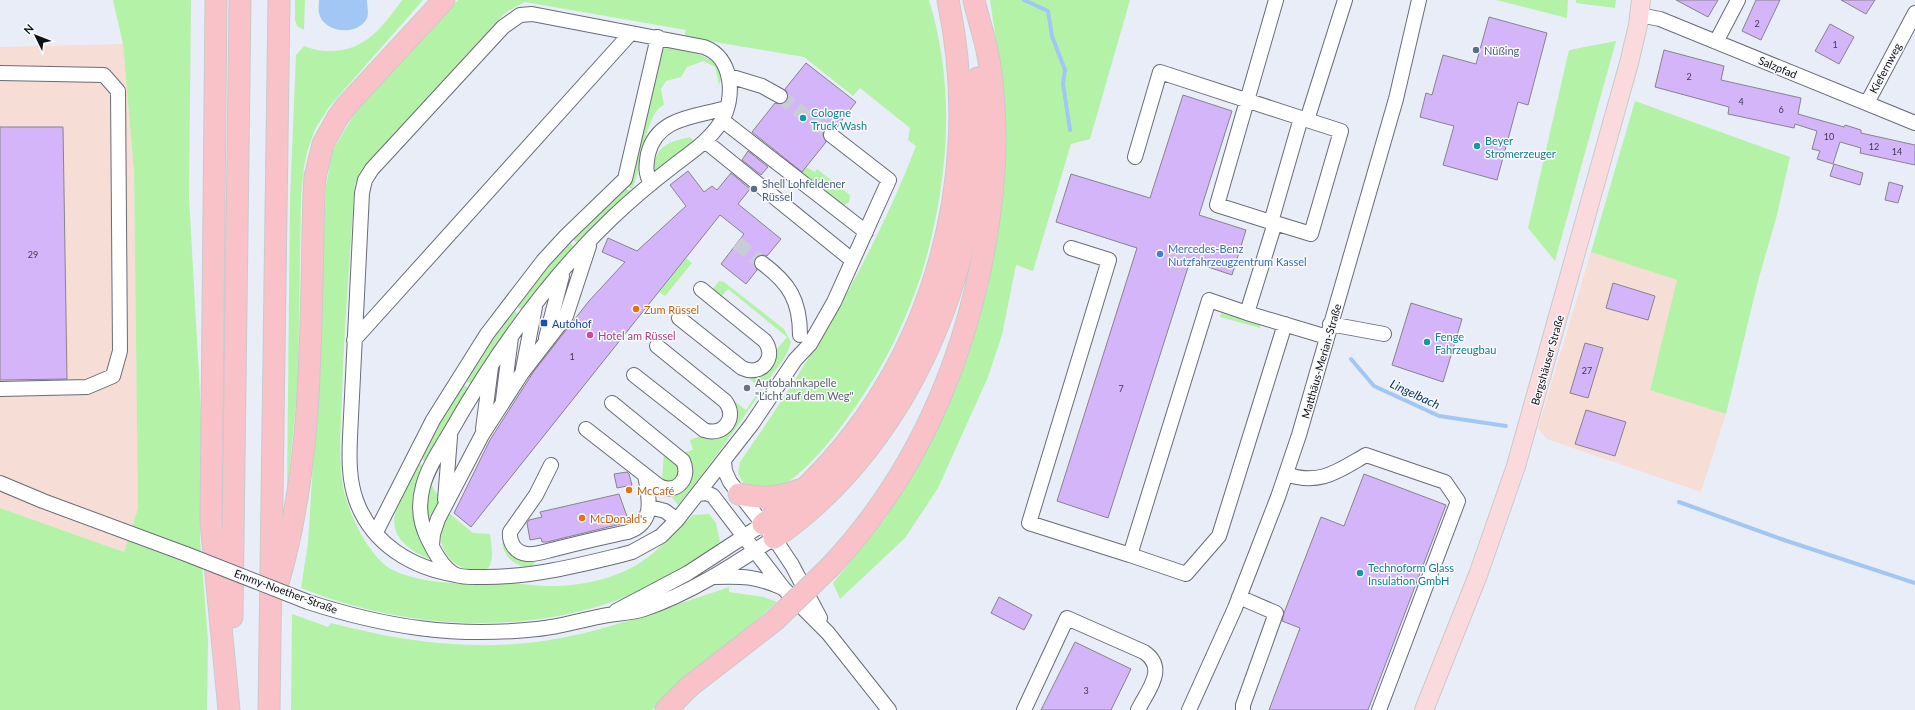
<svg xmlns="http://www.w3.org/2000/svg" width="1915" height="710" viewBox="0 0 1915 710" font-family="Lato,sans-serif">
<rect width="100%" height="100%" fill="#e9edf8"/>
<!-- industrial -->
<path fill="#f6ddd5" d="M123,44L134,172L138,508L124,552L0,508V47Z
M1591,252L1678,280L1650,389L1726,414L1701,492L1547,439L1538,428Z"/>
<!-- green -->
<path fill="#b4f2a8" d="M113,0H191L189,197L204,466L200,539L208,641L207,710H0V508L124,552L138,508L134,172L123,44Z
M295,0H305L304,30L297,26L295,20Z
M402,0H423L329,107L315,129L307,152L304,167L301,197L298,383L287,494L290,200L296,55L304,46C310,48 318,51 325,51C364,53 382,28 402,0Z
M458,0H929C953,78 950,160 931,239C924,271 912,303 898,333C880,375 819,470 777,488C772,490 765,488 759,488C755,488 751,488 748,486C743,484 741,478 738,474L740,462C809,363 873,259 916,146L908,140L910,128L860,88L853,96L804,57L684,37L686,30L525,2L508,11L502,16L363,168L355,184L354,192C350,260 344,327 342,395C341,425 338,457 343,487C348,512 368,556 391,569C423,586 474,584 510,583C521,583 533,586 545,586C579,587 619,579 647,558C661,548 672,533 684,520L686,522L693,515L709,514L716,523L720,541C707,558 686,567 668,577C556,639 417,634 301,588L308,543L316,414L326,186L332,152L357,109Z
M990,0H1130L1090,139L1071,144L1033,271L1016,265L1002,335L988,377L938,488L905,538L840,599L833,583L885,519L907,483L945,414L979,320L989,280L1001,209L1005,100Z
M1496,0H1568L1567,18Z
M1576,0H1616L1615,8L1576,3Z
M1616,41L1555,261L1528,228L1569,50Z
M667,47C684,51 732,56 719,85L715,67L704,61L687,67L681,77L666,81L661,89L664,105C644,113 643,169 632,189L626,186L661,50Z
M1635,101L1790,157L1777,215L1758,281L1726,414L1650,390L1677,280L1591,252Z
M690,137L693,140V142L656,170L653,169C656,145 669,142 690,137Z
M806,167L815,172L817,169L850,195L849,202L843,206L801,173Z
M624,188L631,191L628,195L578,244L573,239Z
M569,242L575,248L522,310L516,306Z
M686,258L692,263L665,296L659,292Z
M719,281L724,282L784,329L791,342C788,356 777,368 769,379C741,423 710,465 678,505L670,495L679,492L683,453L693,450L690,440L703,435L719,436L729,397L746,410L761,388L746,376L773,346L777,349L787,337L728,289L720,298L713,293V289Z
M513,310L518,314L471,384L464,380L478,357Z
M1221,313L1261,324L1260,328L1220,317Z
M462,384L468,388L427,462L420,458Z
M664,450L680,466L678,478L670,482H662Z
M417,463L425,466C407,503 409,524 432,558L429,559C372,534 398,504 417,463Z
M431,483L434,490L440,497L429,523C427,510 425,496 431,483Z
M449,513L473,533L490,534C491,543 494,556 490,565C482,582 440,564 441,537C442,528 446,521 449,513Z
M507,541L537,560L531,567C516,567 505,559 502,543Z
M729,587V592L764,597L777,602C737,640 689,669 652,710H291L292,614L328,627L331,623C407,643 483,653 561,638C618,627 674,605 729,587Z"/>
<!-- water -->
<path fill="#a2c7f4" d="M319,0H367C367,6 369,12 367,18C358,37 323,33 319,13C318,9 319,4 319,0Z"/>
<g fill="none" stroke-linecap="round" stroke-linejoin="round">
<!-- stream -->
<path stroke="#a2c7f4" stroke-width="4" d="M1024,0L1048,11L1052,36L1065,70L1063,84L1070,130
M1351,359L1374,386L1439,416L1506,426
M1679,502L1781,539L1915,583"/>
</g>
<!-- building -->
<path fill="#d4b5fa" stroke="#87838d" d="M1676,0H1718L1708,17Z
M1756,0H1780L1761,40L1742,31Z
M1841,0H1875L1866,14Z
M1489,17L1547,33L1528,105L1518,102L1497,180L1443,165L1454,126L1420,117L1426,93L1432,95L1443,55L1476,64Z
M1830,24L1854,37L1839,64L1815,51Z
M1664,50L1724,66L1721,80L1801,98L1798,114L1844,127L1845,125L1861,130V133L1915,145V165L1860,153L1861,148L1840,142L1833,164L1817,159L1820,151L1812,149L1817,131L1795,124L1794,128L1728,114L1729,107L1655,87Z
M806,63L856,102L836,128L832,127L825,130L823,134L826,142L802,172L752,132L775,103L781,104L787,100L788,95L785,89Z
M1183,95L1232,111L1199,215L1246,230L1232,275L1190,261L1108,518L1057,501L1137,248L1056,222L1071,174L1150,198Z
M0,127H63L67,379L0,380Z
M748,151L768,167L761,175L742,160Z
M1834,164L1863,173L1860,185L1830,176Z
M688,171L704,192L712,186L717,190L731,173L750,189L738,204L781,239L767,256L763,255L756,257L754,262L757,270L746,284L721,264L744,234L720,215L471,527L454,513L490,440L534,371L589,301L625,262L602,252L608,238L637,251L686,206L670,185Z
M1889,182L1903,186L1898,203L1885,200Z
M1613,283L1655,296L1648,320L1606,308Z
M1411,303L1462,319L1443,382L1392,365Z
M1585,343L1603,348L1588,398L1570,393Z
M1586,410L1626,422L1615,456L1575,444Z
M627,472L629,474L632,485L617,488L614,474Z
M1364,474L1446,505L1368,710H1269L1300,628L1282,621L1284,613L1321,517L1344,526Z
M619,494L629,522L547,542H542L541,538L530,540L527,523L529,520L542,517L540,512Z
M999,597L1032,615L1024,630L991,613Z
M1075,642L1131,669L1111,710H1041Z"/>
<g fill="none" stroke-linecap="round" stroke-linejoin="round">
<!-- minor-tunnel -->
<path stroke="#c8ccd6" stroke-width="14" stroke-dasharray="14 7" stroke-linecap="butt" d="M780,96L831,135
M737,243L762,263"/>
<defs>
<path id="minor" d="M1639,15L1660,19L1915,123
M1716,42L1738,0
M0,73L104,75L118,91L120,351L113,376L87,387L0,389
M729,76L762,86L780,96
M1867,103L1915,13
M1301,118L1307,120L1345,0
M722,120L866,232
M705,141L852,260
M651,184C645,173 646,166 648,154C657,117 695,117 726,108
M1271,222L1217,205L1276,0
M1275,223L1311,234L1341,131L1307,120
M1071,248L1109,260L1029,523L1130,555L1209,300L1247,313L1275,223L1271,222L1301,118L1160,72L1135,157
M762,263C789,283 800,300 800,335
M1247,313L1327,337
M679,318L742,368C761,377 777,358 765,341L701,289
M1330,324L1384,334
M546,338L562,276
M354,340L630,34
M523,369L535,307
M634,375L704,430C724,437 738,417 725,401L657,346
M503,400L511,337
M483,429L491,367
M586,429L659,486C677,495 691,478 683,461L612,403
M724,461L725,471L730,482L774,538L792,565L820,618
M551,465L536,495L510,532C509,542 515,553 527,554C536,555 546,551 555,549C579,543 603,537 628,532C656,522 649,498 645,475
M1286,474C1320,486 1338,471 1366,455L1445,482L1458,501L1379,710
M0,483L43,501L186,554
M698,494L707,493L713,496L784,589L828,633L889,710
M445,500L450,437
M650,507L665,511L677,520
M376,532L433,420L487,334L543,261L566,236L625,179L658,37
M432,545L433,534L438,519L482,435L522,373L566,316L589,246
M1130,555L1186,574L1219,536L1285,324
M456,575C413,568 372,545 356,500C349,480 349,459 350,437L362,193L365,180L372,169L503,27L520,15L532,14L704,47C733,57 736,98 721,122C709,141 690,153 672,167C651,183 631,200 612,218C547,280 495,354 451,431C441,448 428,467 423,486C418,504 420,523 428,539C434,551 443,569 456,575C465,578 476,577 485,577C532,577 576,566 621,555L632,552L661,536L677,520L752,424L795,360L810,344L834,302L889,180L831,135
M714,577C742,576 756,576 783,588
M1239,597L1276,613L1243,705V710
M308,602C385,627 455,638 537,629C561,627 584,619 608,615C620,613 632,613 644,609C691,593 733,565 774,538
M616,611L688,573L763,524
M1024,710L1067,618L1144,652C1168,668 1148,690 1138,710
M1189,710L1235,608L1278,497L1299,435L1396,99L1419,0"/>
<path id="major" d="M1424,710L1478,575L1516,466L1629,63L1638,25L1641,0"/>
<path id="highway" d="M216,0L211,522L229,710
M739,494C761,499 778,498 799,490
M763,524C923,402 989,194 948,0
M774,538C918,439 989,248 978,78
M830,567C909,483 956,382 980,270C991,217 998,163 994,108C993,91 992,73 988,56C985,37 978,19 974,0
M278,583C315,457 310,324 314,193L315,177L323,144L338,117L346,106L444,0
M232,617L240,0
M269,710L279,0
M666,710L690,686L774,621"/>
</defs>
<!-- minor casing -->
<use href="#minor" stroke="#696c76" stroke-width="16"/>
<!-- major casing -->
<use href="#major" stroke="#cacacb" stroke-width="20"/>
<!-- highway casing -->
<use href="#highway" stroke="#cacacb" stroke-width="23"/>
<!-- minor -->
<use href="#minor" stroke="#fff" stroke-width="14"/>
<!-- major -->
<use href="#major" stroke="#fbdade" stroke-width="18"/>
<!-- highway -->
<use href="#highway" stroke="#f9c2c8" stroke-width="21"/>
<defs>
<path id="minor-bridge" d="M186,554L308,602"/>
<path id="highway-bridge" d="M774,621L830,567"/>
</defs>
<!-- minor-bridge casing -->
<use href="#minor-bridge" stroke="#696c76" stroke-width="16" stroke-linecap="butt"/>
<!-- highway-bridge casing -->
<use href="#highway-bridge" stroke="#cacacb" stroke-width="23" stroke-linecap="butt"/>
<!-- minor-bridge -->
<use href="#minor-bridge" stroke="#fff" stroke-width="14"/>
<!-- highway-bridge -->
<use href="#highway-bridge" stroke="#f9c2c8" stroke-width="21"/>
</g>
<!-- markers -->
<g fill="#5c6f8a" stroke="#f9fbff" stroke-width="1.5">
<circle cx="1476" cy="50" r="4"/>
<circle cx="754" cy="189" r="4"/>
</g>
<g fill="#0f9aa8" stroke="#f9fbff" stroke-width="1.5">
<circle cx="803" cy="118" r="4"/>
<circle cx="1477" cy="146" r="4"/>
<circle cx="1427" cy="342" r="4"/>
<circle cx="1360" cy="573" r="4"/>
</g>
<circle fill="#3f7fe0" stroke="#f9fbff" stroke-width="1.5" cx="1160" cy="254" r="4"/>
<g fill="#e8710a" stroke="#f9fbff" stroke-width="1.5">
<circle cx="636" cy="309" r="4"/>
<circle cx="629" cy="490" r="4"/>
<circle cx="582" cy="518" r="4"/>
</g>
<rect fill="#1a4fb4" stroke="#f9fbff" stroke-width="1.5" x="540" y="319" width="8" height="8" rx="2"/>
<circle fill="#d1479c" stroke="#f9fbff" stroke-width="1.5" cx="590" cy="335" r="4"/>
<circle fill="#6b7280" stroke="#f9fbff" stroke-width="1.5" cx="747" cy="388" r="4"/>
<g text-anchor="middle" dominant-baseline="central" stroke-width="3" stroke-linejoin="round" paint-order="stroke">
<!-- number labels -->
<g font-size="9" fill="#40394e">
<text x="1757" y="23">2</text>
<text x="1835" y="44">1</text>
<text x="1689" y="76">2</text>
<text x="1741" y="101">4</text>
<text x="1781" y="109">6</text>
<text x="1829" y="136">10</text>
<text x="1874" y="146">12</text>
<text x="1897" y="151">14</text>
<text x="33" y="254">29</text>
<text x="572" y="356">1</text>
<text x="1587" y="370">27</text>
<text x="1121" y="388">7</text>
<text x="1086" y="690">3</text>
</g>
<!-- service labels -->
<g font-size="11" fill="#4e5e75" stroke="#f9fbff" text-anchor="start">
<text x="1484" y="50">Nüßing</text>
<text x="762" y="183">Shell Lohfeldener<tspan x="762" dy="13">Rüssel</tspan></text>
</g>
<!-- street labels -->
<g font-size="11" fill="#0f1014" stroke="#f9fbff">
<text transform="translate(1778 67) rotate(22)">Salzpfad</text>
<text transform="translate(1885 68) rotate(-62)">Kiefernweg</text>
<text transform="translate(1547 360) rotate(-74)">Bergshäuser Straße</text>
<text transform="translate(1321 361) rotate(-74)">Matthäus-Merian-Straße</text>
<text transform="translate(286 591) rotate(20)">Emmy-Noether-Straße</text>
</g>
<!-- culture labels -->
<g font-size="11" fill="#0d838f" stroke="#f9fbff" text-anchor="start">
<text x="811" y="112">Cologne<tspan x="811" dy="13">Truck Wash</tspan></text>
<text x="1485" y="140">Beyer<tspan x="1485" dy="13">Stromerzeuger</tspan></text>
<text x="1435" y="336">Fenge<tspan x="1435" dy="13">Fahrzeugbau</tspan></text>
<text x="1368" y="567">Technoform Glass<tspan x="1368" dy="13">Insulation GmbH</tspan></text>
</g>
<!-- shop labels -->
<g font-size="11" fill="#366cbe" stroke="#f9fbff" text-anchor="start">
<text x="1168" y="248">Mercedes-Benz<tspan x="1168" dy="13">Nutzfahrzeugzentrum Kassel</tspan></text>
</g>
<!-- food labels -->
<g font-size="11" fill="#c56008" stroke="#f9fbff" text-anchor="start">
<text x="644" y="309">Zum Rüssel</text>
<text x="637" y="490">McCafé</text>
<text x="590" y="518">McDonald's</text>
</g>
<!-- transit labels -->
<g font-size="11" fill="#164399" stroke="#f9fbff" text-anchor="start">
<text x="552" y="323">Autohof</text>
</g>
<!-- hotel labels -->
<g font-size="11" fill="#b23c85" stroke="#f9fbff" text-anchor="start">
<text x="598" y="335">Hotel am Rüssel</text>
</g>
<!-- worship labels -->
<g font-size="11" fill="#5b616d" stroke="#f9fbff" text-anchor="start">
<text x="755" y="382">Autobahnkapelle<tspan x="755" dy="13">"Licht auf dem Weg"</tspan></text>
</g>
<!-- water labels -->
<g font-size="12" font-style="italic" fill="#022e5c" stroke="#f9fbff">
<text transform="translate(1415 394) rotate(25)">Lingelbach</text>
</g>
</g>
<!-- north arrow -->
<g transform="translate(36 36) rotate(313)" stroke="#f9fbff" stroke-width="3" paint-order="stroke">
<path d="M0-3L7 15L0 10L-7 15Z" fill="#0f1014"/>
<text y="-6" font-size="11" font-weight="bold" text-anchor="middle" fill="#0f1014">N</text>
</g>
</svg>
